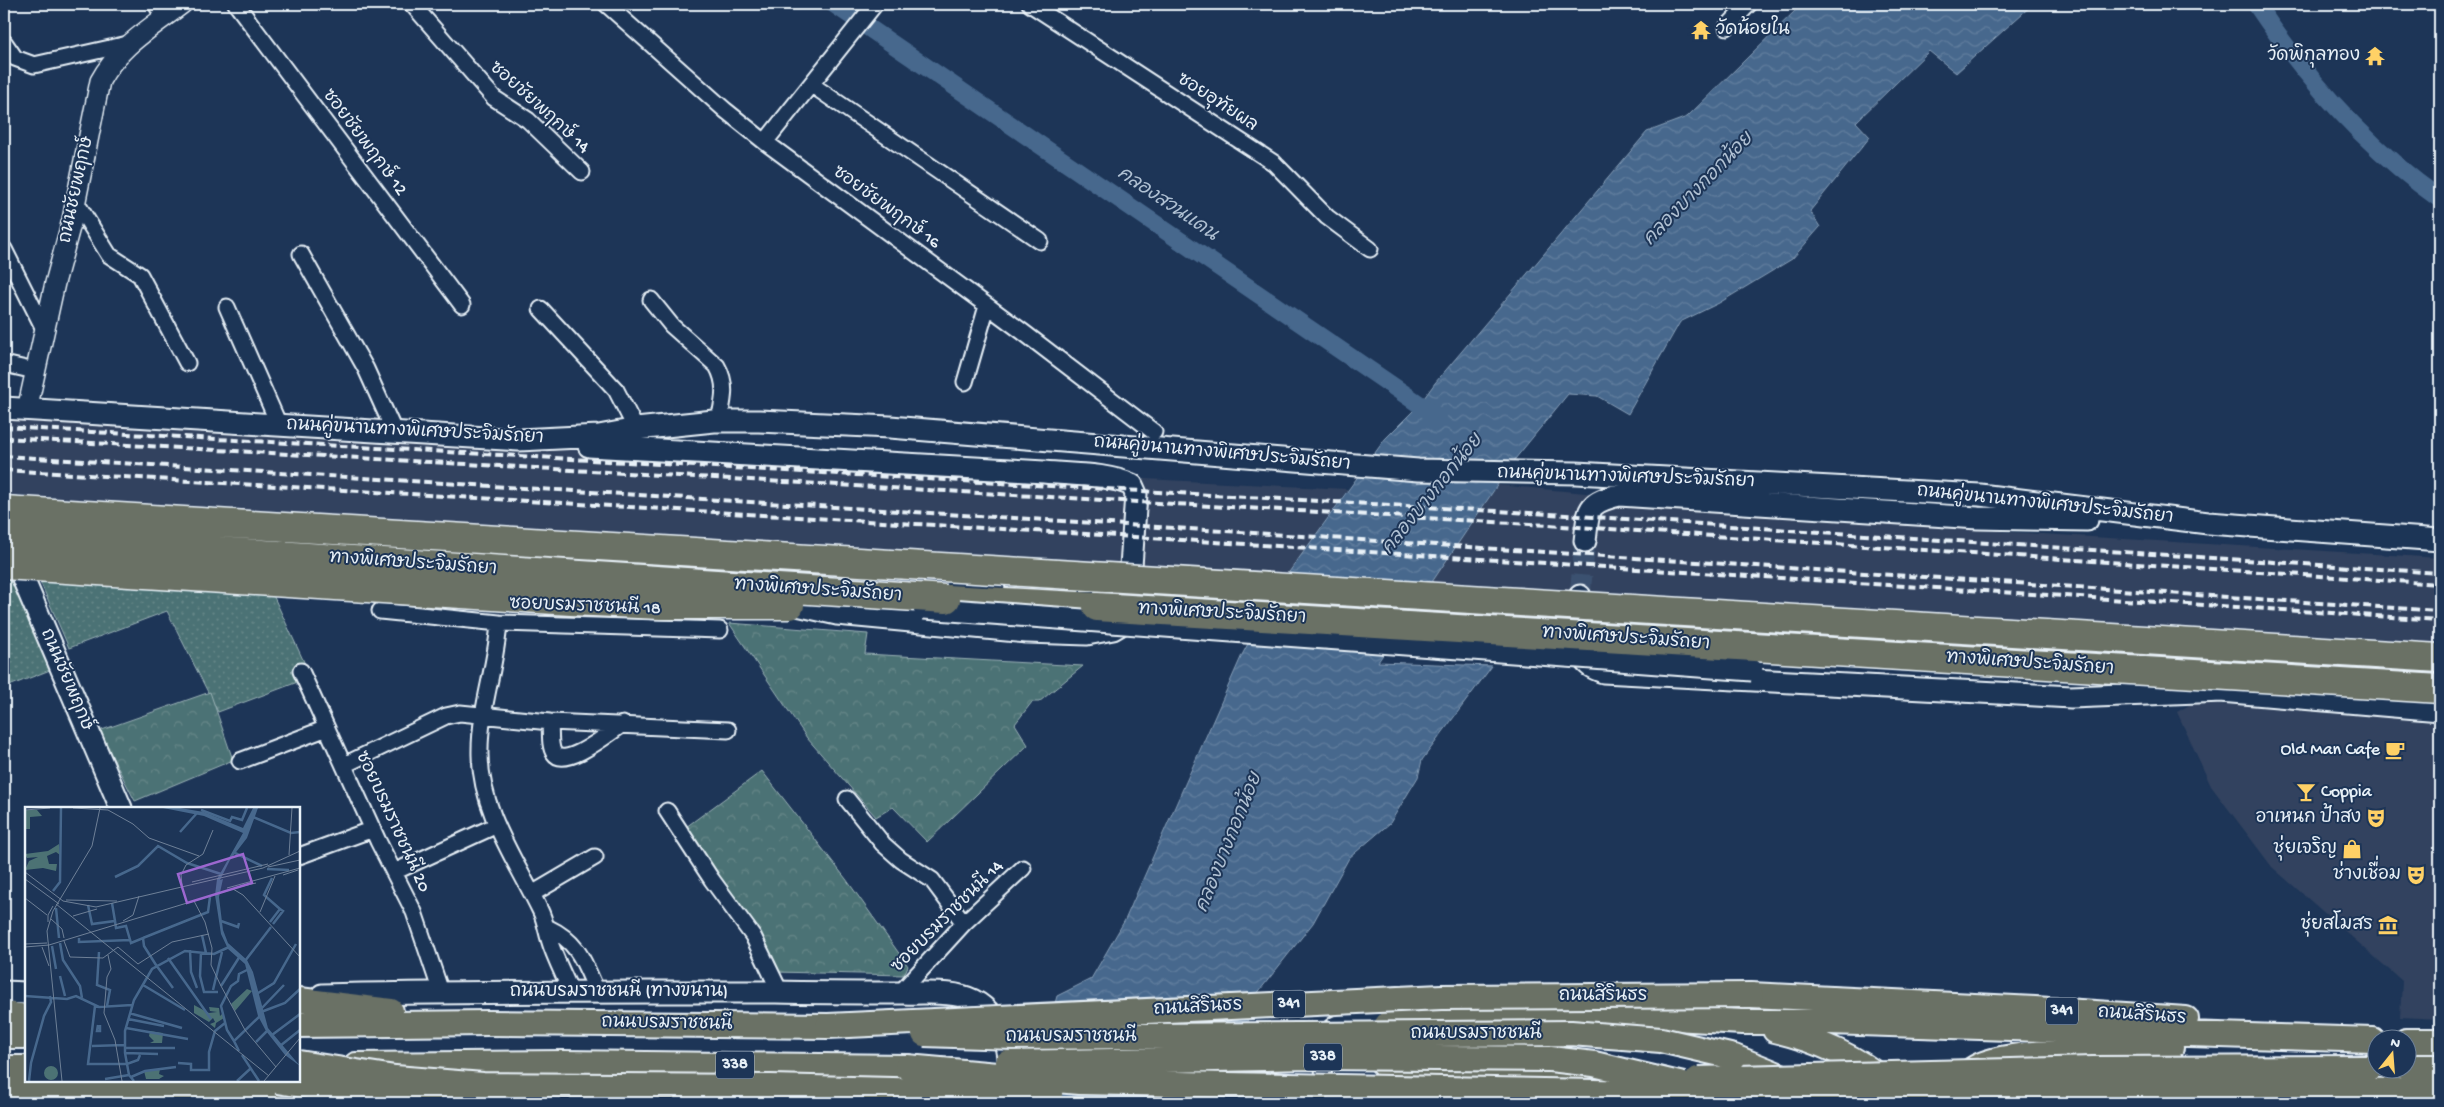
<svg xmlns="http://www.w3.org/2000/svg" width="2444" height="1107" viewBox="0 0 2444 1107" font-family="'Gochi Hand','Playpen Sans Thai',sans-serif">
<defs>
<pattern id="grass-dots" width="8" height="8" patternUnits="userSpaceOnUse" patternTransform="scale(1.25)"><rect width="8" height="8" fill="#4c7274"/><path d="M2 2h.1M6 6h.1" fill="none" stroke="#668789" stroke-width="1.8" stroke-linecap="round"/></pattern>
<pattern id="forest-crowns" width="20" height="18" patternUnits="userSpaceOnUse" patternTransform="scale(1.25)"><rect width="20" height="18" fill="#4c7274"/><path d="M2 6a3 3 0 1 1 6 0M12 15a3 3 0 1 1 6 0" fill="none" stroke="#668789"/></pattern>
<pattern id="water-waves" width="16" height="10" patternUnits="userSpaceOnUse" patternTransform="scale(1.25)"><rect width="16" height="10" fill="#47688d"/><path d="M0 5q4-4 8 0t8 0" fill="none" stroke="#627e9e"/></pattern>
</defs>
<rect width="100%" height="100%" fill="#1d3557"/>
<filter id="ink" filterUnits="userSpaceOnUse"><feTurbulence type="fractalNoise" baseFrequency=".02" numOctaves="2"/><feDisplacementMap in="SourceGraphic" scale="10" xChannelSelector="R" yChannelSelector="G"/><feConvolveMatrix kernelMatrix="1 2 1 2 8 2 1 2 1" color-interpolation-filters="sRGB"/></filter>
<g filter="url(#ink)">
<!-- built -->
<path fill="#32425e" d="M4,416L838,464L1348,489L1279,586L42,503L23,495L4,497Z
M1498,485L2009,532L2440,558V675L1408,616Z
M2193,703L2440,713V1019L2400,1017L2402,981L2272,867L2211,786L2177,712Z"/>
<!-- grass -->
<path fill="url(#grass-dots)" stroke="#9ab2b6" d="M29,556L260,567L311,677L218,712L167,611L69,648Z
M4,571L13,579L50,670L4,688Z"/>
<!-- forest -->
<path fill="url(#forest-crowns)" stroke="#9ab2b6" d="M729,623L868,634L865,654L1083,666L1039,702H1032L1015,724L1028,745L927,842L893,807L876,817L807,738Z
M210,692L233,760L135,801L99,731Z
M762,771L846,879L908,966L904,975L775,972L686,827Z"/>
<!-- water -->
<path fill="url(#water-waves)" stroke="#879fb8" d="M1802,4H2033L1956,73L1929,51L1856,122L1870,137L1810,211L1820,227L1792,259L1719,303L1680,322L1628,414L1597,396L1568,394L1515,459L1378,662L1492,666L1422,760L1418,777L1390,823L1349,858L1313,923L1256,995L1219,1103H1028L1057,996L1091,979L1125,920L1242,655L1279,586L1385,439L1419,405L1435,383L1647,132L1687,117Z"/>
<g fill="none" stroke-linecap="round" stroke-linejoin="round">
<!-- canal -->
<path stroke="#47688d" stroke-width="18" d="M834,4L1438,417
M2256,4C2305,77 2367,148 2440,199"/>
<!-- secondary-tunnel -->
<path stroke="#3b516f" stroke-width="21" stroke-dasharray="21 11" stroke-linecap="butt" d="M1580,596L1585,541"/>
<defs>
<path id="minor" d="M156,4L164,18
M236,4L462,305
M412,4L494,98L528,120L582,172
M606,4L725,110L765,142L1023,332L1154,432
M1030,4L1274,163L1327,217L1370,249
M1727,27L1749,4
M4,42L15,58L34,65L128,44
M812,85L1040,241
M765,142L875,4
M76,202L109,255L140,275L187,363
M4,249L45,331
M301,254L366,369L394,431
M651,300L672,326L717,366C728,385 723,401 719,421
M227,307L279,425
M541,309L616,390L636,429
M4,364L35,371
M965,382L987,306
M380,611L499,623
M301,671L378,841L414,912L441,992
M550,722C551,730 549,746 554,753C565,770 612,731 623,724
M240,761L327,728
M344,765L446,716L460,713L550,722L728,730
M847,799L883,844L901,860L932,880L964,923
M667,811L712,880L753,936L780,992
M299,856L373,829
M394,872L497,825
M532,894L595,857
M547,927C579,942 584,962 597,992
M571,992C564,975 554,957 549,939C546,929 545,920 540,910C516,860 481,812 480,755C479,710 496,668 499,623L720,630
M900,993L964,923L1023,868
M1330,1103L1324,1097C1322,1021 1317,1019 1395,1015"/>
<path id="tertiary" d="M27,410L55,283L72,220L100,81C119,46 151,28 182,4"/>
<path id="secondary" d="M4,408L519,440L599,436L636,429L714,421H759L890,427L1418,470L1576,473L1980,495L2208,523L2440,540
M589,446L1044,472C1073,475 1105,473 1132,485L1136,494L1130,581C1122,598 1106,596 1089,596
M1585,541C1589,510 1585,503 1619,495L1978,518L2087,520
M13,555L121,808
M758,569L994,589
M1580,596C1579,615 1571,651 1589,665C1592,668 1598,670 1603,672L2071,697L2223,691
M775,600L837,614L1027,632L1087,634L1113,629L1125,622
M2209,690L2440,710
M4,992L26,993
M322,995C473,991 624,992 776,992C818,993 861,993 904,993C922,994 943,991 961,996C997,1005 1013,1047 1007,1080"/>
<path id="primary" d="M1751,995L2035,1009L2186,1019
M299,1000L391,1011
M4,1014L26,1017
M299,1025L488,1023L828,1026
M1775,1030C1816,1040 1854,1055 1886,1082
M4,1036H26
M2406,1041H2440
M1734,1057L1786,1078
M356,1065L564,1063L907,1067
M2406,1067H2440
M4,1068H26
M1968,1074C1986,1047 2135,1050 2171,1048
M1595,1083L1530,1075L1391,1070C1364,1052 1379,1034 1395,1015H1624L1742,1022H1829L2373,1040
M4,1089L298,1086
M2371,1091L2440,1089"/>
<path id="motorway" d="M946,599L1097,607"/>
</defs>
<!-- minor casing -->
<use href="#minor" stroke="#e8f1f8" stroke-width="19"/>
<!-- tertiary casing -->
<use href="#tertiary" stroke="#e8f1f8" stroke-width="22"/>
<!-- secondary casing -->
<use href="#secondary" stroke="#e8f1f8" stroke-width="25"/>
<!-- primary casing -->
<use href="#primary" stroke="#e8f1f8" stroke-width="28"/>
<!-- motorway casing -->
<use href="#motorway" stroke="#e8f1f8" stroke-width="31"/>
<!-- minor -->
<use href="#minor" stroke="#1d3557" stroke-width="15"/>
<!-- tertiary -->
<use href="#tertiary" stroke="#1d3557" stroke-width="19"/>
<!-- secondary -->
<use href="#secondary" stroke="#1d3557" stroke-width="21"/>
<!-- primary -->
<use href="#primary" stroke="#6b7165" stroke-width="24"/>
<!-- motorway -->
<use href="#motorway" stroke="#6b7165" stroke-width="28"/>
<!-- rail -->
<path stroke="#e8f1f8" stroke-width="4" stroke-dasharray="8 4" stroke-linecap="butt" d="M4,427L1549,514L2440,573
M4,438L1548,525L2440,584
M4,456L1240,532L2440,611
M4,470L1119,536L2440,620"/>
<defs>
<path id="secondary-bridge" d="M924,608L1752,670"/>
<path id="primary-bridge" d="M828,1026L1441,997L1751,995
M924,1034L1013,1037L1571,1033L1661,1040L1734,1057
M299,1063L395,1078L483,1085L771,1087L1050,1094
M1007,1063L1310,1057L1550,1059L1594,1064L1683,1085
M907,1067L1079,1082L1745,1095L2194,1089L2371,1091
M1698,1079L2093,1069L2370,1068
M277,1081L357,1094L467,1103"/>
<path id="motorway-bridge" d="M4,510L2440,658
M4,537L946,599
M4,565L571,601L660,605H790
M1097,607L2440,689"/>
</defs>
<!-- secondary-bridge casing -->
<use href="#secondary-bridge" stroke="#e8f1f8" stroke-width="25" stroke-linecap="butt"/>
<!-- primary-bridge casing -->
<use href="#primary-bridge" stroke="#e8f1f8" stroke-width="28" stroke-linecap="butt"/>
<!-- motorway-bridge casing -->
<use href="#motorway-bridge" stroke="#e8f1f8" stroke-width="31" stroke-linecap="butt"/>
<!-- secondary-bridge -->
<use href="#secondary-bridge" stroke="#1d3557" stroke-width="21"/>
<!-- primary-bridge -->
<use href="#primary-bridge" stroke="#6b7165" stroke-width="24"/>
<!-- motorway-bridge -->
<use href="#motorway-bridge" stroke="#6b7165" stroke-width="28"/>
</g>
</g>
<!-- icons -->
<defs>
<symbol id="temple-bare" viewBox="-9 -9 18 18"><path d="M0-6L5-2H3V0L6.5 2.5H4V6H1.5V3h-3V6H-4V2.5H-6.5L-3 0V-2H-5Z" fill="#ffd166" stroke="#1d3557" stroke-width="2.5" paint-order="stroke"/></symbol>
<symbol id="cafe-bare" viewBox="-9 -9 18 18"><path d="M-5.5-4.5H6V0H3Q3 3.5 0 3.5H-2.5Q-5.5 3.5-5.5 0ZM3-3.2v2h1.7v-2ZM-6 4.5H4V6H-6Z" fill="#ffd166" stroke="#1d3557" stroke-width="2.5" paint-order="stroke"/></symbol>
<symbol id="bar-bare" viewBox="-9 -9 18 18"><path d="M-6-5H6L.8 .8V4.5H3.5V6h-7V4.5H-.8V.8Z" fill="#ffd166" stroke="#1d3557" stroke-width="2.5" paint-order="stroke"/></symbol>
<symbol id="theatre-bare" viewBox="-9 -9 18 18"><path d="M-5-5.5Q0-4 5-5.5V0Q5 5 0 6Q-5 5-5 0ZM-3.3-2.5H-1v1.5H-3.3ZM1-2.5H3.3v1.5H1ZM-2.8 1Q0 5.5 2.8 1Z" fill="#ffd166" stroke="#1d3557" stroke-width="2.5" paint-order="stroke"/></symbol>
<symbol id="shop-bare" viewBox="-9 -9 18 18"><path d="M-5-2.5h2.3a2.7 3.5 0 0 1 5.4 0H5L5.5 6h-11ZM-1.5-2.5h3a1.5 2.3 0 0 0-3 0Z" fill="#ffd166" stroke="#1d3557" stroke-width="2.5" paint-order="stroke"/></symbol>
<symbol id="museum-bare" viewBox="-9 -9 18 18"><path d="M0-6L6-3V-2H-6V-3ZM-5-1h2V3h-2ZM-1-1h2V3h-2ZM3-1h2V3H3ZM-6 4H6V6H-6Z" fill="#ffd166" stroke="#1d3557" stroke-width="2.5" paint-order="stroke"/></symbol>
</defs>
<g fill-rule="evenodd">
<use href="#temple-bare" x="1687" y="16" width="28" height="28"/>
<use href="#temple-bare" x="2361" y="42" width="28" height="28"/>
<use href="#cafe-bare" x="2381" y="736" width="28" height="28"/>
<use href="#bar-bare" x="2292" y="778" width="28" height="28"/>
<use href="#theatre-bare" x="2362" y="804" width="28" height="28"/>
<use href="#shop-bare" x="2338" y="835" width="28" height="28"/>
<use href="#theatre-bare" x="2402" y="861" width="28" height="28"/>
<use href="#museum-bare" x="2374" y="911" width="28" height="28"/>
</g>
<g text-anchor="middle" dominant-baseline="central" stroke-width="4" stroke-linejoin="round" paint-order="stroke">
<!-- shield labels -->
<g fill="#1d3557" stroke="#abb9c8" stroke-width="1">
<rect x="1273" y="990.5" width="32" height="27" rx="4"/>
<rect x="2046" y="997.5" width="32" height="27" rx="4"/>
<rect x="1304" y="1043.5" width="38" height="27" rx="4"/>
<rect x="716" y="1051.5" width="38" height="27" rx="4"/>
</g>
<g font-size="16" font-weight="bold" fill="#e8f1f8">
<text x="1289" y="1004">341</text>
<text x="2062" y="1011">341</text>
<text x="1323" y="1057">338</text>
<text x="735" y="1065">338</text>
</g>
<!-- poi labels -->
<g font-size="18" fill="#e8f1f8" stroke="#1d3557" text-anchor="end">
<text x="1716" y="30" text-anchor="start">วัดน้อยใน</text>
<text x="2360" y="56">วัดพิกุลทอง</text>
<text x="2380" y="750">Old Man Cafe</text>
<text x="2321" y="792" text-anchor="start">Coppia</text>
<text x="2361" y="818">อาเหนก ป้าสง</text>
<text x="2337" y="849">ชุ่ยเจริญ</text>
<text x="2401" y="875">ช่างเชื่อม</text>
<text x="2373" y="925">ชุ่ยสโมสร</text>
</g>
<!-- street labels -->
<g font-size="18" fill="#e8f1f8" stroke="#1d3557">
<text transform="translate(1217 103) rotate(33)">ซอยอุทัยผล</text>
<text transform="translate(539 108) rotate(42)">ซอยชัยพฤกษ์ 14</text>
<text transform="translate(364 143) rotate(53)">ซอยชัยพฤกษ์ 12</text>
<text transform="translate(77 190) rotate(-78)">ถนนชัยพฤกษ์</text>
<text transform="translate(886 208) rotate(36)">ซอยชัยพฤกษ์ 16</text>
<text transform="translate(415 432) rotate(3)">ถนนคู่ขนานทางพิเศษประจิมรัถยา</text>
<text transform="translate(1222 454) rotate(5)">ถนนคู่ขนานทางพิเศษประจิมรัถยา</text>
<text transform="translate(1626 478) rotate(2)">ถนนคู่ขนานทางพิเศษประจิมรัถยา</text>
<text transform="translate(2045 505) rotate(6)">ถนนคู่ขนานทางพิเศษประจิมรัถยา</text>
<text transform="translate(413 564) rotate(4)">ทางพิเศษประจิมรัถยา</text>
<text transform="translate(818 591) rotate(4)">ทางพิเศษประจิมรัถยา</text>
<text transform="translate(585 607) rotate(2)">ซอยบรมราชชนนี 18</text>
<text transform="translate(1222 614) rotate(3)">ทางพิเศษประจิมรัถยา</text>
<text transform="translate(1626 639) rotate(4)">ทางพิเศษประจิมรัถยา</text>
<text transform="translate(2030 664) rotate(4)">ทางพิเศษประจิมรัถยา</text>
<text transform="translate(66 680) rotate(67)">ถนนชัยพฤกษ์</text>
<text transform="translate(392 822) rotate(65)">ซอยบรมราชชนนี 20</text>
<text transform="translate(948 917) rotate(-45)">ซอยบรมราชชนนี 14</text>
<text x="619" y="992">ถนนบรมราชชนนี (ทางขนาน)</text>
<text x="1603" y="996">ถนนสิรินธร</text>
<text transform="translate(1198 1008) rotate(-3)">ถนนสิรินธร</text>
<text transform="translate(2142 1016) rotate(4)">ถนนสิรินธร</text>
<text transform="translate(667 1024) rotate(1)">ถนนบรมราชชนนี</text>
<text x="1476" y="1034">ถนนบรมราชชนนี</text>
<text x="1071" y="1037">ถนนบรมราชชนนี</text>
</g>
<!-- water labels -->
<g font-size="19" font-style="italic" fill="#b0c1d3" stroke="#1d3557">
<text transform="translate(1699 190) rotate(-46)">คลองบางกอกน้อย</text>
<text transform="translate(1167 205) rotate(34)">คลองสวนแดน</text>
<text transform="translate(1433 495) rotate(-51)">คลองบางกอกน้อย</text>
<text transform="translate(1230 843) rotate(-68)">คลองบางกอกน้อย</text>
</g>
</g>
<!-- overview -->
<g transform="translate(25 807)">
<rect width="275" height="275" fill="#1d3557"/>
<path d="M0,3H12L17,9L5,10V22H0ZM19 266a7 7 0 1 1 14 0a7 7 0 1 1-14 0ZM135,262L134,267L139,269L134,272H121L119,264Z" fill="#4c7274"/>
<path d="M169,198L184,206L192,205L185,204L184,200L194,201L195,209L197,207L199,211L191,216L190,221L185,217L190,215L188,211L184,215L169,206ZM125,224L138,226L137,236H125L129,234L124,229Z" fill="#4c7274"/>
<path d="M34,37L35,48L31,45L22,49L24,57H32L31,64L18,61L0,63L4,54L13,50L2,51L0,47L23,44Z" fill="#4c7274"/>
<path d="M222,182L227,184L210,204L206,197Z" fill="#4c7274"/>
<path d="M138,1H155L179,5L218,21L228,1H233L222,31L205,53L195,73L198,72L194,90L198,123L203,136L222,153L228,165L243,221L275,259L260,248L241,224L233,209L220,157L203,142L196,127L190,88L192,72L218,26L179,9Z" fill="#47688d"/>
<path fill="none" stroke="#47688d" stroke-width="2.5" d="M176,3L205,14L207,10L217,13L222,1M228,10L266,26L275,25M155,25L172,6M208,45L237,59M242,62L264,63M90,70L113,59L133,39L162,56L196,67M28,84L35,75L36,1M87,96L90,114M63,98L67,117L90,114L91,121L101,119L106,136L118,131L119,139L131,158M31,101L34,131M196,114L213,120L214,116M245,115L255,102L239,88L247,71M248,117L258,104L255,102M177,128L181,146M54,131V135L105,133M118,131L183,105L185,90M35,136L38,153L55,179L57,191M27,139L31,162M165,143L166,165L172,181M74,145L72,178L85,183L82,199M176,145L175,169L179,185H193M143,151L186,212M220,154L246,120M131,158L148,181M35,169L40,189M118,178L160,203M196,179L215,149M188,183L197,145M230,188L249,176L271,137M0,189L42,192L51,189L74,200L107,198M70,199L63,257H102L113,253L115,248M235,203L259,178M236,205L260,196L275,182M104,206L157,221M103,212L139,219M73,218L72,224H75V218M101,221L163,232M247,228L275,207M209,234L202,223L196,199L206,179L213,174L214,167L224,162M231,235L243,223M67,239L99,238M255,239L275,223M99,241H150M214,244L209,234L235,209M100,246L133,247M217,248L234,274M153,256L166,257V263H184V245L190,224L200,216M106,270L120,264L151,260M80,272L104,268M4,274L6,256L19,209L26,195L25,189M109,274L104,268L100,246V224L109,193L127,162L160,144L189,147L204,140M212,274L225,262"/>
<path fill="none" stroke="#6e8097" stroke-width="1" d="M48,1L83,3L108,17L124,31L174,49M0,3L25,1M264,48L267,1M243,60L275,53M0,65L38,94L71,100L238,61L275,44M258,68L273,63M0,72L34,97M167,75L243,57M157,78L156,68L161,58L178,47L188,23M218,78L214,80L231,76M202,81L275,61M0,91L22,108M41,93L92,94M169,94L180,115L187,141L186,158L196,179L220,223L251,260M31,97L244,269M235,105L250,69M48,109L72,102M26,112L37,122L39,131M98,114L108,108L114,89M23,115V108L28,99M39,134L45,150L78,151L93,140L113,157L147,135L184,127M0,137L22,136M0,140L24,138L208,82L218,88L275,150M17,140L24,159M83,148L86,162L82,170L79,206L90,233L97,274M37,274L22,124L28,104L67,39L75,1M239,274L275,231"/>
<path fill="#9c67d0" fill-opacity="0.15" stroke="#9c67d0" stroke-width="2.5" d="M218,47L227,76L162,96L153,67Z"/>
<rect width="275" height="275" fill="none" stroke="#e8f1f8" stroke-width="2.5"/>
</g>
<!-- margin -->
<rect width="2444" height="1107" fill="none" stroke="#1d3557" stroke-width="20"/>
<rect x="10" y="10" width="2424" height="1087" fill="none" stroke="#e8f1f8" stroke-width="2" filter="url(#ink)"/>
<!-- north arrow -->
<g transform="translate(2392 1054) rotate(17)"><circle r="24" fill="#1d3557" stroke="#6e8097"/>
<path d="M0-4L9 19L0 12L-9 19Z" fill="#ffd166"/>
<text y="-8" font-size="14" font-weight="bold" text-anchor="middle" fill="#e8f1f8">N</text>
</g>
</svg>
